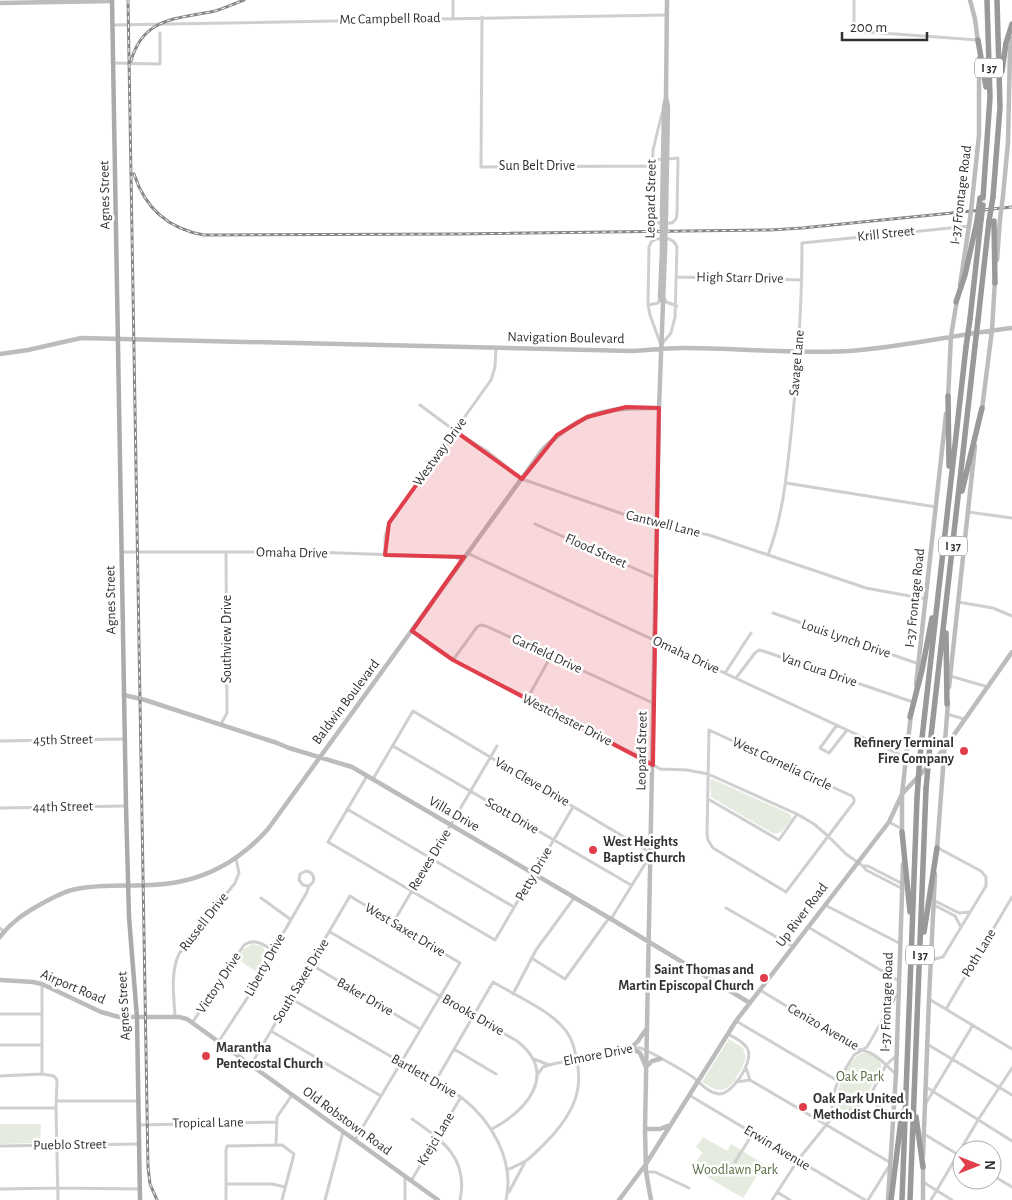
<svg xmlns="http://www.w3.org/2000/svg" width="1012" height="1200" viewBox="0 0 1012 1200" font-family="'Alegreya Sans',sans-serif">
<rect width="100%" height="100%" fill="#fff"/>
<!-- green -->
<path fill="#e5ebdf" d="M712,779L790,814L792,819L781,832L774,834L711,797L710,781Z
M252,944L262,946L267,954L265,964L260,974L237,959L244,949Z
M729,1039L743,1048L746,1057C743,1067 732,1091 720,1090C714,1090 707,1085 702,1082Z
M862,1053C872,1053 884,1060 881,1071C871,1087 859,1112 837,1112L834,1108C835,1093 848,1059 862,1053Z
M0,1124H41L40,1143L0,1144Z
M703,1137L727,1151L731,1144L764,1164L743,1198L692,1168L702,1153L701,1151L696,1147Z"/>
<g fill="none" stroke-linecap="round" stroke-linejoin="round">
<!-- street -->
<path stroke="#cfcfcf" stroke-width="3" d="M453,0V18
M854,0V31L978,40
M482,17L481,167L652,166
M113,25L667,15
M114,63L160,64V33
M662,113L653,150L652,215C655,225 662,224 672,223L676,219L677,213L678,158L667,159
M652,160L663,159
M656,239C666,238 673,237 677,247L675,317L671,333L661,345L650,315L648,305L649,247L651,242Z
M677,277L802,280
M664,297L666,302L677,306
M648,305L658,303L660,298
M420,405L455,431L487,451L522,479L649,523L709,535L866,588L926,599
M786,483L936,507
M968,512L1012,518
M535,524L656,578
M122,552H311L455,557L462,561
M467,553L905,757
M385,555V536L389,523L491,380L495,367L496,348
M768,555C784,513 787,470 792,425C798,364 802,304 802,243L970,226
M958,602L993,608L1012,616
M773,613L919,664
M412,631L431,646L453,660L644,759L660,769L687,770L708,774L797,814L814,824L828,836L846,854L863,866L866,870L903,889
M453,660L477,627L481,625L486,626L653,703
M725,673L751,633
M950,676L988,687
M736,678L755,653L759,650L763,651L913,702
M527,699L551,656
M947,714L964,719
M221,724L227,713L226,552
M837,725L820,748L829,753L847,730
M709,730L852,796L854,799V802L786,892L713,848L708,840L707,834Z
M0,741L125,739
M393,746L631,885
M367,776L328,842L495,940L573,807
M373,779L413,711L651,853
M708,799L779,840L797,814
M0,808L126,806
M347,809L514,907
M889,822L902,829
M863,866H868L903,884
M261,898L290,919
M933,900L959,913L970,912
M825,905L901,944
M934,905L955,916L961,927
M726,908L792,946
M611,919L645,864L650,861
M393,923L497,746
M808,927L899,981
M0,928L4,932
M330,932L517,1041C559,1074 527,1110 492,1129
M533,959L565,979L609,918
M931,960L943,957L986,886V877L981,871L938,848
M310,964L420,1029
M42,985V1074
M760,990L857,1049C876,1052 882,1062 896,1074
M513,994L536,950L574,898
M290,998L461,1097C491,1120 515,1160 506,1200
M929,999L1012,1049
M946,1009L1012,897
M0,1014H41
M175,1017C174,996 170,973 179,954L235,883L239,873L236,859
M736,1021L838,1081
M192,1023L244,945C255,938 263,944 272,950
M271,1031L381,1096
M219,1041L265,971L270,956L307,892L309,886L313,882C315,876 312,872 306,871L300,874L299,880L303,885L309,886
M927,1044L1012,1095
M0,1045H41
M454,1049L496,1074
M534,1059L549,1065
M251,1065L350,896L460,963L355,1140
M746,1068L750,1080L891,1163L868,1200
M537,1075L543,1067L549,1065C564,1062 631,1045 640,1048C648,1050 686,1072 694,1078C701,1084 709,1093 719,1094C733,1094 753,1062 748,1050C745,1042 735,1038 728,1034
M0,1076L42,1074L54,1076L57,1080L56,1108L58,1200
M435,1082L493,982C513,994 546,1009 561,1025C569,1033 574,1044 576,1056C584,1089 574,1111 552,1136C544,1144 536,1153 527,1160C521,1164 513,1167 507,1170
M736,1082L750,1080
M926,1087L1012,1141
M689,1095L865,1200
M867,1099L893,1115
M57,1101H139
M926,1103L973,1025
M0,1108H56
M412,1119C442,1140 469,1158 460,1200
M831,1119L833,1096L838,1081L854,1055L867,1047L898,993
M139,1125L276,1122
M924,1134L962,1157
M276,1145L277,1117L292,1095
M0,1146L139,1144
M735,1162L753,1133
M646,1172H655L689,1188
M992,1175L1012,1187
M411,1181L461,1097
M923,1182L952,1200
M226,1184H272L285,1187
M0,1189L58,1188L140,1189
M509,1192L525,1162
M777,1192L790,1200
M226,1200V1150L227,1146L282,1145L294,1154L282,1200
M325,1200L343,1132
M405,1200V1176
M772,1200L798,1160L831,1119L853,1109L867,1099L873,1090L886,1065L896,1056
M931,1200L978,1120L1012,1068"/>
<!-- secondary -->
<path stroke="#bcbcbc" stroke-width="4.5" d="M970,0L975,19L978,43
M0,3L112,1
M1003,196L1008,142L1010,49L1012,38
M972,201L979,135V58
M662,214L664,107L666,98
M666,214L668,107L666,97L667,0
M662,250L660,297L662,301
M997,260L1000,219
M960,285L970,219
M0,354L28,350L81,338L632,351C649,350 665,348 682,348C738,348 794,354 850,351C904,347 958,334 1012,328
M948,399L951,336L957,300
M982,409L992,330L995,280
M916,685L946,414
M949,687L975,446
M124,695L145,700L277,743L289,748L352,767L611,919L750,1003
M902,834V794L911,714
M937,849L948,702
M0,937C11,922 25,913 41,904C52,898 64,891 76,889C110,882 145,889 178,882C215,875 244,856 268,829L543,449C582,411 607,407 659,408
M0,980L33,982L42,984L101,1012L119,1017H179L187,1019L438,1200
M647,1028L638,1041L631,1048L640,1053L646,1067L652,1061L660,1059
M645,1129H660L667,1126
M923,1156L929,999L935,874
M923,1164V1200
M619,1200L646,1164L736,1021L889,822L902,794L944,749L1012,652
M651,1200L646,1172L645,1129L659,408L665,250
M888,1200L896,1074L903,864"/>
<!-- primary -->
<path stroke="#aaa" stroke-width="4.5" d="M112,0L126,806L129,917L137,1018L140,1200"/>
<!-- highway -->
<path stroke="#999" stroke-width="5.5" d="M978,40L986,87
M1002,71L1006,43L1012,24
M993,197L1000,107L997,0
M983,198L990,97L987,0
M994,221L995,283
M956,302L965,275L977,221
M970,319L981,220
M978,320L989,221
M948,396L949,466
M962,491L982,408
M946,633L947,704
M910,717L922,670L932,618
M930,745L975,346
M920,756L966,347
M902,832L910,912
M924,932L937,848
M916,1117L923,1167
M891,1200L902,1112
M902,1200L917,798
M910,1200L926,789"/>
<defs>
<path id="rail" d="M128,0L148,1167L150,1184L157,1200
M131,61C143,17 177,19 215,11C225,8 234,4 244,0
M134,174C145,208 169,229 204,235L459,234L770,230L802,228L1012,207"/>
</defs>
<!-- rail casing -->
<use href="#rail" stroke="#878787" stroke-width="3"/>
<!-- rail -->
<use href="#rail" stroke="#fff" stroke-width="1" stroke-dasharray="4" stroke-linecap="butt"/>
<!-- secondary-bridge -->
<path stroke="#bcbcbc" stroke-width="4.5" d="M970,219L972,201
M1000,219L1003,196
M662,250V214
M665,250L666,214"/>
<!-- highway-bridge -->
<path stroke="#999" stroke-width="5.5" d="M981,220L983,205
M977,221L980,198
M989,221L993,197
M975,346L978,320
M966,347L970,319
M926,789L930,745
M917,798L920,756"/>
</g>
<!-- marked area -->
<path fill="#e03e4a" fill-opacity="0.2" stroke="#e03e4a" stroke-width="4" stroke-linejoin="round" d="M626,407L659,408L653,765L453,660L412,631L464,557L385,555L389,523L455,431L522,479L557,435L587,417Z"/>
<!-- markers -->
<g fill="#e03e4a" stroke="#fff" stroke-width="2">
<circle cx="964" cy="751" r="5"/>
<circle cx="593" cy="850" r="5"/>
<circle cx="764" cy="978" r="5"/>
<circle cx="206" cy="1056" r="5"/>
<circle cx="803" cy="1107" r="5"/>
</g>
<g text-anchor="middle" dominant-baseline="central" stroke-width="5" stroke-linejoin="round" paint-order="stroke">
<!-- shield labels -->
<g fill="#fff" stroke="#707070" stroke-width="1">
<rect x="975" y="58.5" width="28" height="19" rx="4"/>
<rect x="939" y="536.5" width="28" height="19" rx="4"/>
<rect x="906" y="945.5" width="28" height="19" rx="4"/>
</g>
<g font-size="12" font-weight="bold" fill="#323232">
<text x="989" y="68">I 37</text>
<text x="953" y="546">I 37</text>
<text x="920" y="955">I 37</text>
</g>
<!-- street labels -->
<g font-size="14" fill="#323232" stroke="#fff">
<text transform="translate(390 19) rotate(-1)">Mc Campbell Road</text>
<text x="537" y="166">Sun Belt Drive</text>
<text transform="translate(105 195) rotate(-91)">Agnes Street</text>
<text transform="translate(961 195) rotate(-83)">I-37 Frontage Road</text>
<text transform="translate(651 199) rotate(-89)">Leopard Street</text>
<text transform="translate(886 234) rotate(-6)">Krill Street</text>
<text transform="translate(740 278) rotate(1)">High Starr Drive</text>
<text transform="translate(566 338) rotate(1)">Navigation Boulevard</text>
<text transform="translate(797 363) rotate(-85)">Savage Lane</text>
<text transform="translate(440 452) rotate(-54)">Westway Drive</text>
<text transform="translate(663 524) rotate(14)">Cantwell Lane</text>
<text transform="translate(596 551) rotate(24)">Flood Street</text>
<text transform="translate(292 553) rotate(1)">Omaha Drive</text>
<text transform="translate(915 598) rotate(-84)">I-37 Frontage Road</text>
<text transform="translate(111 600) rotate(-91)">Agnes Street</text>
<text transform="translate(227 639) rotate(-90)">Southview Drive</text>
<text transform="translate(846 639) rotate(19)">Louis Lynch Drive</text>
<text transform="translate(547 654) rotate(25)">Garfield Drive</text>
<text transform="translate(686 655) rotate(25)">Omaha Drive</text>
<text transform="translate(819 670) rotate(19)">Van Cura Drive</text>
<text transform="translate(346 702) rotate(-53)">Baldwin Boulevard</text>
<text transform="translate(567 720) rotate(27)">Westchester Drive</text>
<text transform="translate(63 740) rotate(-1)">45th Street</text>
<text transform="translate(642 751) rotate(-89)">Leopard Street</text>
<text transform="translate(782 764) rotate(25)">West Cornelia Circle</text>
<text transform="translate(532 782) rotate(30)">Van Cleve Drive</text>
<text transform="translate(63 807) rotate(-1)">44th Street</text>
<text transform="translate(454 814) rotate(30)">Villa Drive</text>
<text transform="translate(512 816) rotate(30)">Scott Drive</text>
<text transform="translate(430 860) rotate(-59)">Reeves Drive</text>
<text transform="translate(534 874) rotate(-60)">Petty Drive</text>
<text transform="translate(802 915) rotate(-53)">Up River Road</text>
<text transform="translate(204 922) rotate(-52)">Russell Drive</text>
<text transform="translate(405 930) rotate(31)">West Saxet Drive</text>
<text transform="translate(979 953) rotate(-59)">Poth Lane</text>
<text transform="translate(265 965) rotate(-61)">Liberty Drive</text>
<text transform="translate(301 981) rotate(-59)">South Saxet Drive</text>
<text transform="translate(219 983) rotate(-57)">Victory Drive</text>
<text transform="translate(73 987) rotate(23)">Airport Road</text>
<text transform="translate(365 997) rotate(30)">Baker Drive</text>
<text transform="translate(887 1002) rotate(-88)">I-37 Frontage Road</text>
<text transform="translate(124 1006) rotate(-93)">Agnes Street</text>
<text transform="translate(473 1015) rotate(30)">Brooks Drive</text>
<text transform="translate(823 1027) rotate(30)">Cenizo Avenue</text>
<text transform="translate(598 1055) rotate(-11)">Elmore Drive</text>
<text transform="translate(424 1076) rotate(30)">Bartlett Drive</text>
<text transform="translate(347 1121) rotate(36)">Old Robstown Road</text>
<text transform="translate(208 1123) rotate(-1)">Tropical Lane</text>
<text transform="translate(436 1139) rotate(-59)">Krejci Lane</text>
<text transform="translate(70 1145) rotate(-1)">Pueblo Street</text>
<text transform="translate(777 1148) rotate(31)">Erwin Avenue</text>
</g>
<!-- poi labels -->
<g font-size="14" font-weight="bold" fill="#323232" stroke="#fff" text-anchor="start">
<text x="954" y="743" text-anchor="end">Refinery Terminal<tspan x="954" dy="16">Fire Company</tspan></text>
<text x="603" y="842">West Heights<tspan x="603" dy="16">Baptist Church</tspan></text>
<text x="754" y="970" text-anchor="end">Saint Thomas and<tspan x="754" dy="16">Martin Episcopal Church</tspan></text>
<text x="216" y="1048">Marantha<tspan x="216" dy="16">Pentecostal Church</tspan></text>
<text x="813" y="1099">Oak Park United<tspan x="813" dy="16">Methodist Church</tspan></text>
</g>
<!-- park labels -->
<g font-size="14" fill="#556d40" stroke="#fff">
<text x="860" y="1077">Oak Park</text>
<text x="735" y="1170">Woodlawn Park</text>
</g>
</g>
<!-- north arrow -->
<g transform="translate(977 1165) rotate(90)"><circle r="24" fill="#ffffff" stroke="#adadad"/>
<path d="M0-4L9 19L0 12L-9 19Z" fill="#e03e4a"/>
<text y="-8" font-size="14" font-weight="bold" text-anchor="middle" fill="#323232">N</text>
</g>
<!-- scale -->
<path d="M842 32v8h85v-8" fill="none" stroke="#323232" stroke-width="2.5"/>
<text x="850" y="32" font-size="15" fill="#323232" stroke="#ffffff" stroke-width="4" paint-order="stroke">200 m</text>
</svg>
